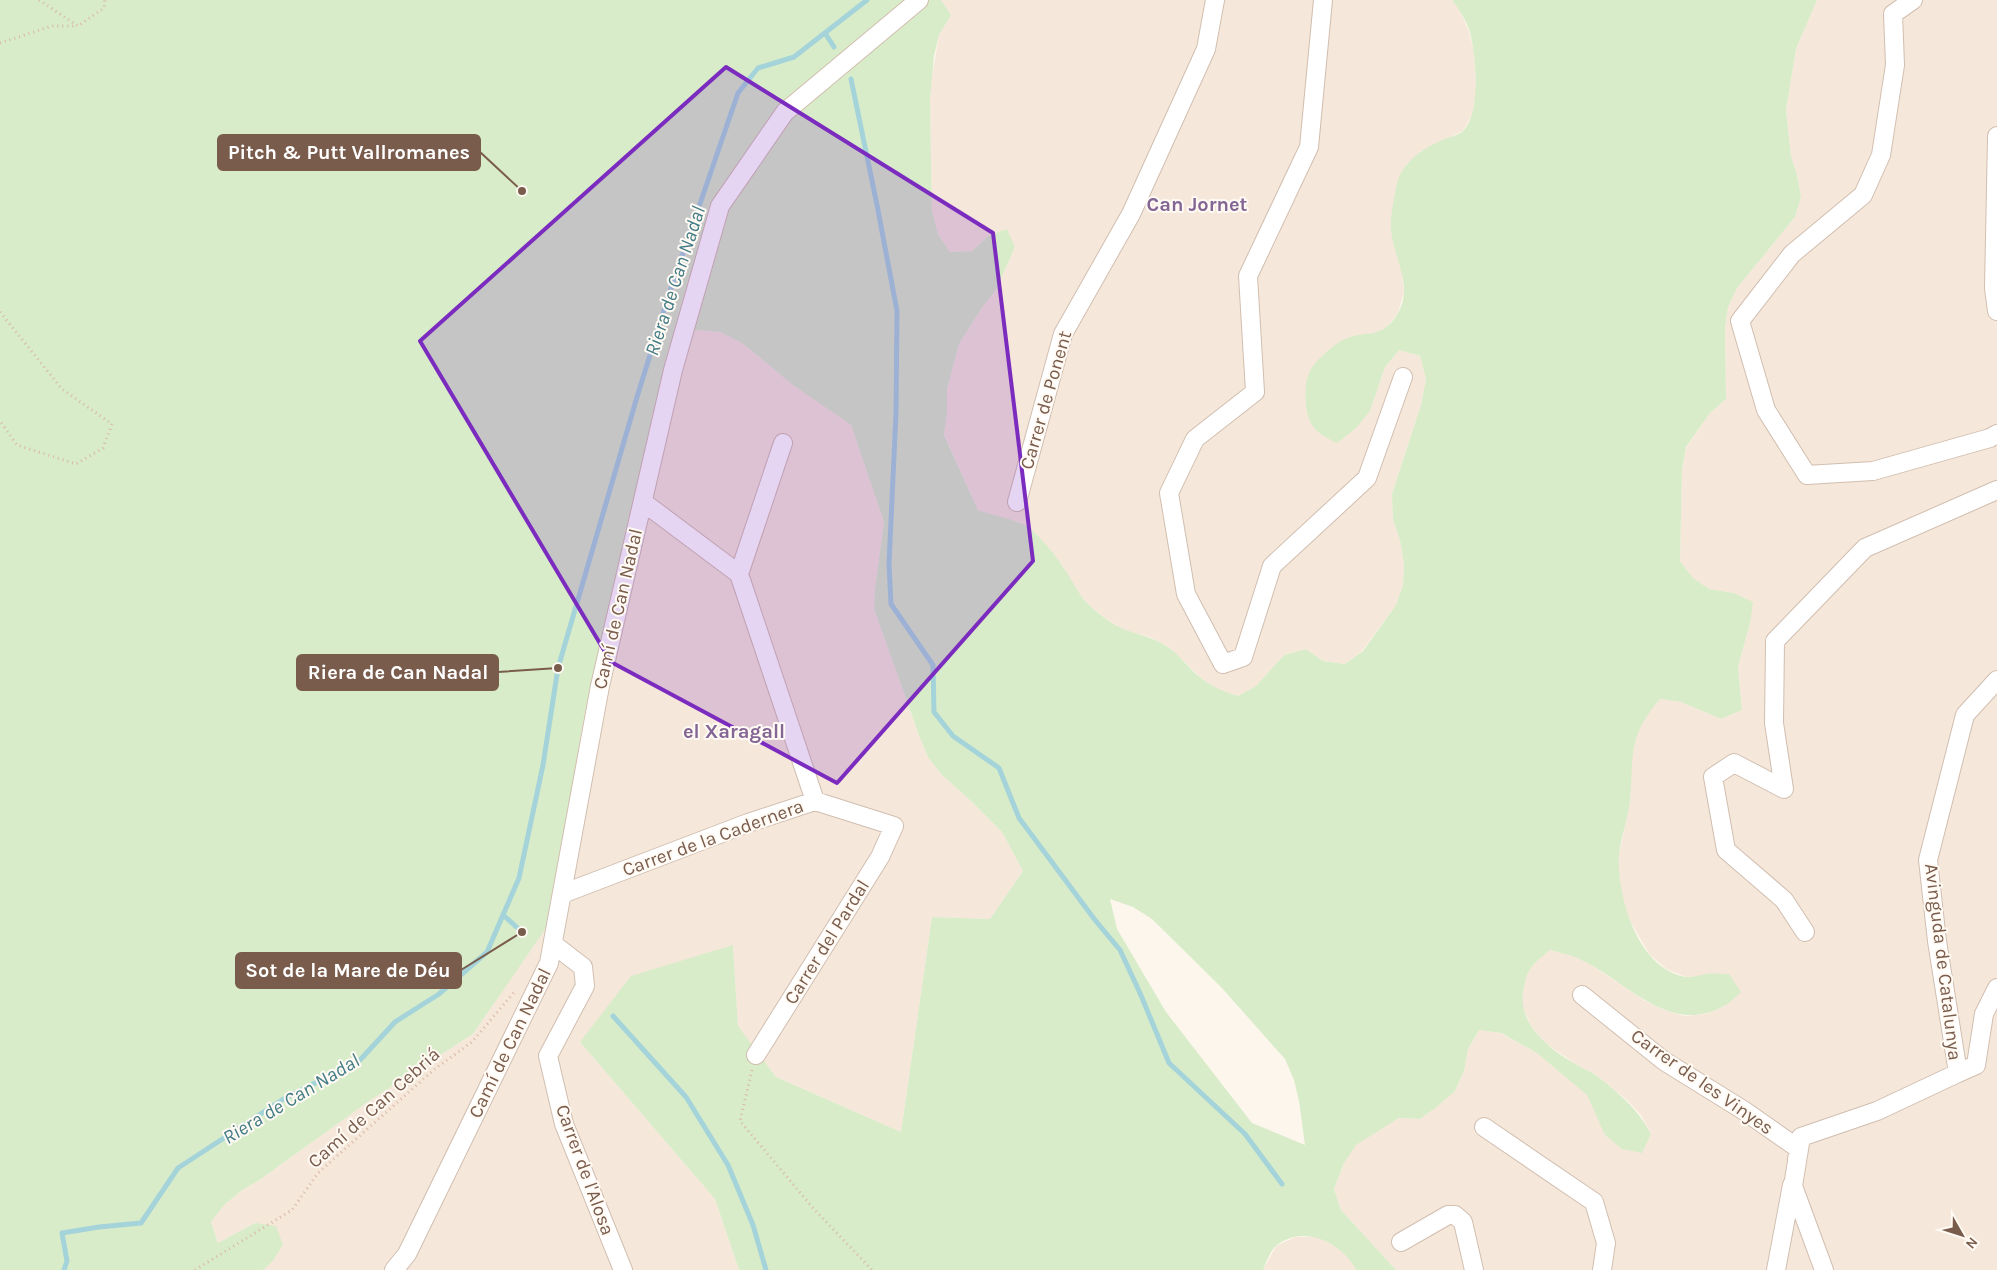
<svg xmlns="http://www.w3.org/2000/svg" width="1997" height="1270" viewBox="0 0 1997 1270" font-family="Karla,sans-serif">
<rect width="100%" height="100%" fill="#fdf6ec"/>
<!-- residential -->
<path fill="#f5e8da" d="M941,0H1452L1459,9L1468,29L1474,50L1476,92L1473,113L1463,131L1421,151L1406,165L1396,186L1394,206L1404,292L1398,313L1384,331L1362,335L1370,411L1385,367L1399,350L1420,356L1426,379L1421,405L1392,494L1393,520L1400,540L1404,564L1403,585L1396,605L1362,651L1345,664L1323,661L1306,649L1284,655L1256,686L1238,696L1218,690L1201,678L1169,647L1150,637L1124,630L1106,619L1088,604L1074,588L1064,568L1037,535L1020,522L999,518L978,510L944,434L947,413V389L959,344L983,306L996,290L1015,247L988,236L972,251L950,252L938,234L932,211L930,100L932,77L939,35L951,15Z
M1817,0H1997V1270H1396L1341,1210L1334,1189L1344,1163L1355,1145L1399,1118L1420,1119L1438,1106L1455,1091L1464,1071L1468,1049L1479,1030L1500,1033L1537,1053L1588,1095L1651,1134L1641,1115L1627,1100L1595,1074L1577,1065L1544,1042L1531,1026L1522,1005L1524,983L1532,963L1549,950L1571,955L1590,964L1645,1001L1664,1010L1684,1016L1705,1014L1725,1006L1729,974L1687,977L1668,970L1650,955L1629,919L1622,899L1618,878L1619,855L1630,802L1632,756L1637,735L1646,715L1660,699L1681,702L1721,719L1742,710L1738,666L1750,624L1734,593L1709,589L1693,579L1680,561L1682,470L1686,448L1710,413L1726,399L1725,328L1728,307L1737,288L1795,217L1801,197L1797,175L1791,156L1786,110L1796,49Z
M697,330L720,332L742,343L777,372L851,425L884,522L875,588L874,609L920,738L928,757L941,774L972,802L1002,832L1023,871L990,919L932,917L901,1132L776,1077L738,1027L733,946L580,1042L715,1199L739,1270H263L272,1262L255,1223L218,1243L211,1222L224,1205L241,1191L261,1179L369,1101L473,1034L547,925L586,706L664,381L678,346Z
M1295,1237H1317L1337,1246L1351,1260L1356,1270H1263L1276,1246Z"/>
<!-- green -->
<path fill="#d8ecc9" fill-rule="evenodd" d="M0,0H941L951,15L939,35L934,56L930,100L932,211L938,234L950,252L972,251L988,236L1007,229L1015,247L996,290L983,306L959,344L947,389V413L944,435L978,510C991,515 1005,517 1018,522C1034,527 1054,553 1063,567C1072,579 1077,593 1088,604C1099,614 1112,625 1126,630C1140,635 1155,638 1168,647C1180,655 1189,669 1201,678C1212,687 1225,692 1238,696L1256,686L1284,655L1306,649L1323,661L1345,664L1363,651L1396,605L1403,585L1404,564L1400,540L1393,520L1392,494L1421,405L1426,379L1420,356L1399,350L1385,367L1370,411L1356,428L1337,443C1318,434 1308,427 1306,405C1305,394 1305,381 1310,371C1314,362 1333,345 1343,340C1365,329 1382,341 1398,313C1414,286 1393,257 1391,229C1390,218 1394,198 1396,187C1401,162 1423,148 1445,139C1450,137 1458,135 1462,132C1482,115 1476,51 1469,29C1465,19 1459,9 1452,0H1817L1796,49L1786,110L1791,156L1797,175L1801,197L1795,217L1737,288L1728,307L1725,328L1726,399L1710,413L1686,447L1682,470L1680,561L1693,578L1709,589L1734,593L1753,602L1750,624L1738,666L1742,710L1721,719L1681,702L1660,699C1627,737 1634,756 1630,801C1628,820 1620,839 1619,857C1617,898 1639,971 1687,977C1693,977 1700,975 1706,974C1713,973 1721,974 1729,974L1741,992C1736,997 1730,1003 1724,1006C1671,1035 1632,987 1589,964C1577,957 1563,953 1550,950C1532,964 1526,970 1523,993C1519,1026 1551,1050 1577,1065C1584,1069 1591,1071 1597,1076C1620,1094 1637,1108 1651,1134L1642,1153L1622,1149L1605,1135L1587,1095L1537,1053L1501,1033L1479,1030L1468,1049L1464,1071L1455,1091L1438,1106L1420,1119L1399,1118L1356,1145L1344,1163L1334,1189L1341,1210L1396,1270H1356C1343,1243 1303,1223 1276,1246C1270,1251 1266,1263 1263,1270H739L715,1199L580,1042L631,976L733,945L738,1026L776,1077L901,1132L932,917L990,919L1023,871L1002,832L972,802L941,774L928,757L920,738L874,609L875,588L884,522L851,425L793,385L742,343L720,332L697,330L678,346L664,381L586,706L548,925L473,1034L369,1101L261,1179L241,1191L224,1205L211,1222L218,1243L255,1223L276,1226L283,1245L272,1262L263,1270H0ZM1110,899L1133,907L1152,919L1221,987L1285,1059L1294,1080L1299,1101L1305,1145L1252,1123L1166,1012L1117,929Z"/>
<g fill="none" stroke-linecap="round" stroke-linejoin="round">
<!-- stream -->
<path stroke="#a5d3da" stroke-width="5" d="M825,33L834,47
M851,79L877,205L897,311L896,413L889,564L891,604L933,665L934,712L953,736L999,768L1019,818L1095,920L1120,950L1140,993L1169,1063L1245,1134L1282,1184
M503,915L522,932
M613,1016L686,1097L728,1165L753,1225L766,1270
M64,1270L67,1261L62,1233L99,1227L141,1223L178,1168L282,1100L360,1060L395,1022L439,994L487,952L519,878L543,765L558,668L637,397L669,294L738,93L758,68L794,57L867,0"/>
<defs>
<path id="minor" d="M1323,0L1309,147L1248,276L1255,392L1195,439L1169,493L1186,594L1223,664L1243,657L1272,566L1367,478L1403,377
M1913,0L1893,14L1895,65L1881,155L1863,195L1792,254L1740,321L1766,410L1807,475L1873,471L1990,438L1997,434
M1997,136L1994,288L1997,311
M643,502L739,574L815,801
M1017,502L1063,334L1131,214L1206,49L1215,0
M739,574L783,443
M562,894L748,823L815,801L894,826L880,857L756,1055
M1805,932L1784,900L1726,850L1713,777L1734,763L1784,789L1774,723L1775,641L1865,548L1997,490
M553,944L583,967L585,986L548,1056L564,1124L623,1270
M1582,995L1664,1061L1743,1110L1799,1149L1797,1159
M1958,1073L1976,1065L1984,1014L1997,988
M1484,1127L1594,1202L1606,1243L1602,1270
M1401,1242L1448,1215H1455L1463,1222L1474,1270
M394,1270L407,1254L549,963L600,686L673,370L720,206L785,112L919,0
M1776,1270L1792,1185
M1824,1270L1793,1186L1801,1137L1877,1111L1958,1073L1937,941L1928,860L1965,715L1997,680"/>
</defs>
<!-- minor casing -->
<use href="#minor" stroke="#d1beb0" stroke-width="20"/>
<!-- path -->
<path stroke="#d9b8a5" stroke-width="3" stroke-dasharray="1 4" stroke-linecap="butt" d="M39,0L78,26L104,8L105,0
M0,43L52,26H77
M0,312L62,389L112,424L103,448L76,464L17,445L0,421
M752,1070L740,1121L813,1208L872,1270
M195,1270L292,1210L318,1173L436,1068L472,1042L516,990"/>
<!-- minor -->
<use href="#minor" stroke="#fff" stroke-width="18"/>
</g>
<!-- marked area -->
<path fill="#7b2cbf" fill-opacity="0.2" stroke="#7b2cbf" stroke-width="4" stroke-linejoin="round" d="M726,67L993,233L1033,561L837,783L611,662L420,341Z"/>
<g text-anchor="middle" dominant-baseline="central" stroke-width="4" stroke-linejoin="round" paint-order="stroke">
<!-- street labels -->
<g font-size="19" fill="#7a5c4d" stroke="#fffaf3">
<text transform="translate(1046 400) rotate(-74)">Carrer de Ponent</text>
<text transform="translate(618 609) rotate(-77)">Camí de Can Nadal</text>
<text transform="translate(713 838) rotate(-20)">Carrer de la Cadernera</text>
<text transform="translate(827 942) rotate(-58)">Carrer del Pardal</text>
<text transform="translate(1943 962) rotate(83)">Avinguda de Catalunya</text>
<text transform="translate(510 1043) rotate(-64)">Camí de Can Nadal</text>
<text transform="translate(1702 1082) rotate(35)">Carrer de les Vinyes</text>
<text transform="translate(374 1108) rotate(-42)">Camí de Can Cebriá</text>
<text transform="translate(585 1170) rotate(70)">Carrer de l'Alosa</text>
</g>
<!-- neighbourhood labels -->
<g font-size="20" font-weight="bold" fill="#846695" stroke="#fffaf3">
<text x="1197" y="204">Can Jornet</text>
<text x="734" y="731">el Xaragall</text>
</g>
<!-- water labels -->
<g font-size="20" font-style="italic" fill="#437c86" stroke="#fffaf3">
<text transform="translate(675 281) rotate(-72)">Riera de Can Nadal</text>
<text transform="translate(291 1099) rotate(-31)">Riera de Can Nadal</text>
</g>
</g>
<!-- callouts -->
<path fill="none" stroke="#7a5c4d" stroke-width="2" d="M522 191L480 152M558 668L498 672M522 932L461 970"/>
<g fill="#7a5c4d" stroke="#fffaf3" stroke-width="2">
<circle cx="522" cy="191" r="5"/>
<circle cx="558" cy="668" r="5"/>
<circle cx="522" cy="932" r="5"/>
</g>
<g fill="#7a5c4d" stroke="#7a5c4d" stroke-width="2">
<rect x="218" y="135" width="262" height="35" rx="5"/>
<rect x="297" y="655" width="201" height="35" rx="5"/>
<rect x="236" y="953" width="225" height="35" rx="5"/>
</g>
<g font-size="20" text-anchor="middle" font-weight="bold" fill="#fff">
<text x="349" y="159">Pitch &amp; Putt Vallromanes</text>
<text x="398" y="679">Riera de Can Nadal</text>
<text x="348" y="977">Sot de la Mare de Déu</text>
</g>
<!-- north arrow -->
<g transform="translate(1962 1235) rotate(129)" stroke="#fffaf3" stroke-width="4" paint-order="stroke">
<path d="M0-4L9 19L0 12L-9 19Z" fill="#7a5c4d"/>
<text y="-8" font-size="14" font-weight="bold" text-anchor="middle" fill="#7a5c4d">N</text>
</g>
</svg>
